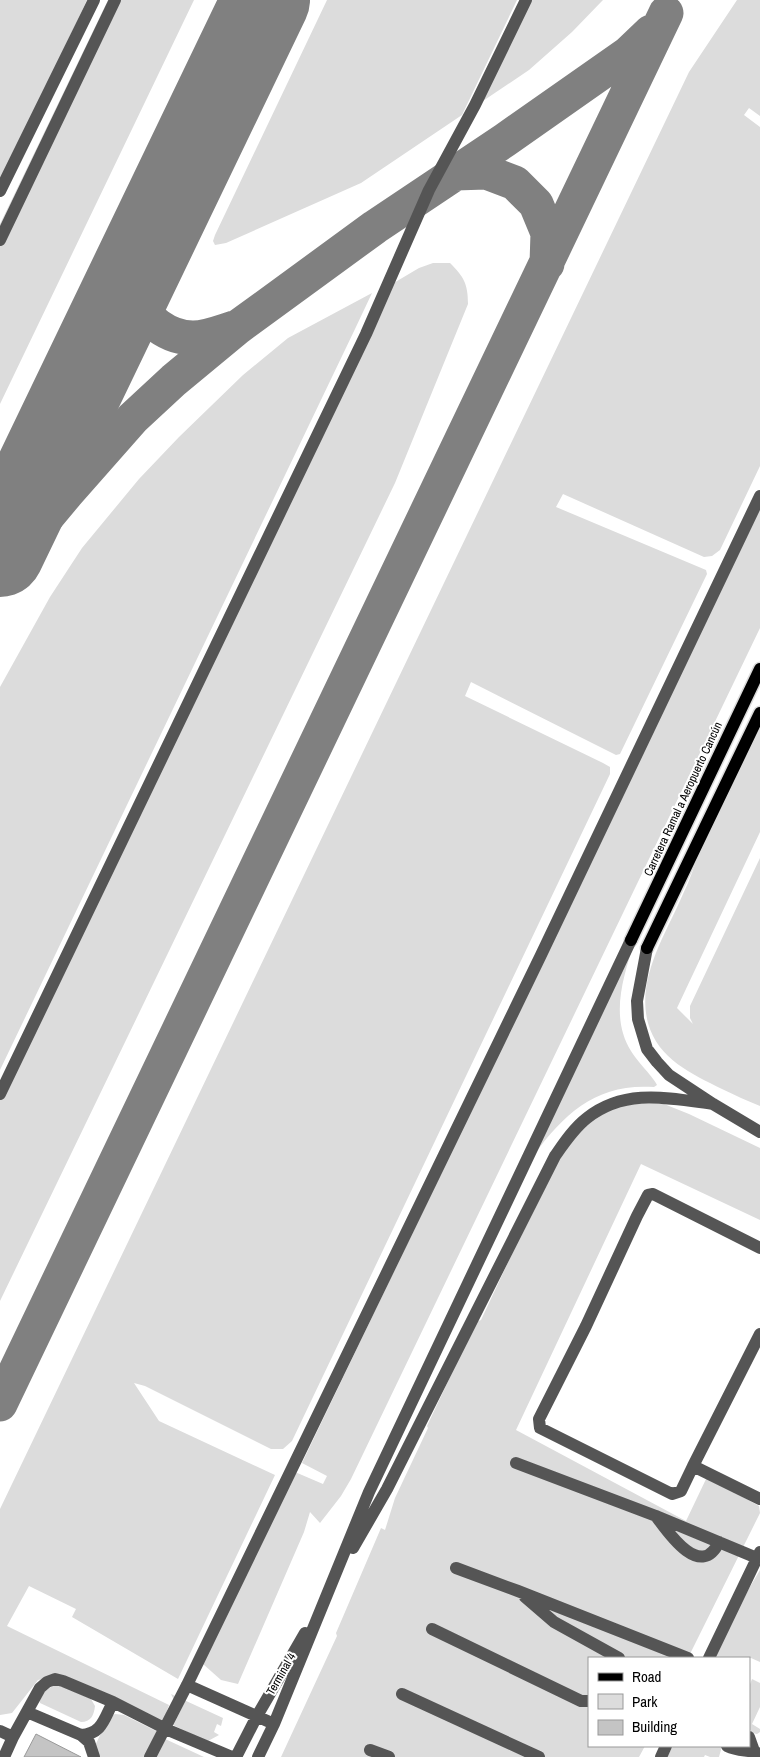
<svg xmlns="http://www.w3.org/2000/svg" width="760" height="1757" viewBox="0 0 760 1757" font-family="'Archivo Narrow',sans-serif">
<rect width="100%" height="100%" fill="#fff"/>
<!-- green -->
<path fill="#dcdcdc" d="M0,0H87L0,183Z
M108,0H194L0,404V224Z
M327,0H517L462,115L361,183L226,243L215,245L213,241L215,235Z
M525,0H603L572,32L529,70L477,105Z
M737,0H760V116L749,108L744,115L760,127V466L720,550L712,556L704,557L563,494L556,507L706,570L707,574L620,754L616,755L471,682L465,696L603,763L610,767V774L292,1441L283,1449H271L145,1386L134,1383L159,1421L275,1475L178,1679L72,1617L76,1609L29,1586L7,1626L169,1705L163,1722L59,1675L38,1680L12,1713L0,1715V1509L689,72Z
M433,263H450C464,277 468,284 468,304L395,483L0,1301V1100L392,284L419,268Z
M372,293L355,329L0,1070V687L50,597L82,548L139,479L179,437L243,375L288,338Z
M760,509V628L351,1479L341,1496L320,1523L310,1512L304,1532L238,1684L221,1680L203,1664L295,1472L323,1484L327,1476L302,1463Z
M760,729V832L677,1008L693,1024L690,1018V1006L760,858V1106C747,1101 735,1095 722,1089C692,1074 658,1059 648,1023C636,978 666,934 683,894C690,880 694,866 700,852C718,810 740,770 760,729Z
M634,943C623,978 610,1017 631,1051C636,1060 655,1079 657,1085L654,1087C598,1083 565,1112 534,1155Z
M618,1103L664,1104L689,1114L760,1148V1220L641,1164L516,1430L686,1521L707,1477L759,1506L760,1513L688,1658H589V1746H645L639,1757H281L337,1636L336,1633L381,1528L385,1530L395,1498L428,1428L427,1426L476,1322L481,1320L557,1158L583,1125Z
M760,1570V1662L751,1658H715L738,1607Z
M752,1679L760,1683V1707L752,1724L760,1729V1732L757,1734L752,1733L749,1728V1687Z
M54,1685L64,1687L91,1699L95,1706C94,1715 91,1722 81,1722L40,1703L38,1696Z
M171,1694L223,1718L221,1726L217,1724L214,1732L219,1735L208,1741L203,1740L171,1724L174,1700Z
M115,1714L124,1715L158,1732L145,1757H95L94,1748L108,1718Z
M163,1738L204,1757H154Z
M673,1746H722L719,1757H710L705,1755L704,1757H667Z"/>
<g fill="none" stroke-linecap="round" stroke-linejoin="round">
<!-- taxiway -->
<path stroke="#808080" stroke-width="35" d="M455,173L486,172L515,183L536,204L548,233L547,264
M140,261C138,273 136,284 138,296C141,320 170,338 193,338C207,338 221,332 234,328
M0,573L66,494L133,418L174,380L238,327L375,227L505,140L629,53L651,32
M0,1404L666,13"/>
<!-- runway -->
<path stroke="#808080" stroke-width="88" d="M0,553L266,0"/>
</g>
<!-- building -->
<path fill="#c4c4c4" stroke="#999" d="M36,1734L81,1757H24Z"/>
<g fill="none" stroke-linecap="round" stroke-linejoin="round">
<defs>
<path id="major" d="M631,940L760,669
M647,948L760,713"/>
</defs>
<!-- major casing -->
<use href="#major" stroke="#dbdbdb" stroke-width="15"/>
<!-- minor -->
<path stroke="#555" stroke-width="12" d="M0,191L94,0
M0,240L115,0
M647,948L637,1001L638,1019L647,1049L657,1062L669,1075L713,1104L760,1132
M0,1094L366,334L429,190L475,105L526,0
M760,1334L693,1466L760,1499
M516,1463L656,1516L757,1558
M693,1466L681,1491L672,1494L540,1428L539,1419L586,1326L637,1216L648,1195L653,1194L760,1248
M656,1516C669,1534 701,1580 719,1542
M353,1548L387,1489L555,1156C564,1143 574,1128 587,1118C625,1088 668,1098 713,1104
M456,1568L518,1591L688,1658
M525,1597L554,1622L619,1658
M432,1629L581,1701H589
M709,1658L760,1552
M187,1685L274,1724
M402,1694L539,1757
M27,1712L81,1735L89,1742L94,1757
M0,1731L13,1737
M81,1735C102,1734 104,1719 113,1702
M749,1737L754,1751
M727,1746C740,1752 748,1749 760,1754
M370,1750L389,1757
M4,1757L13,1737L40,1688L47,1682L55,1679L63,1681L113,1702L168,1730L232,1757
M150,1757L187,1685L541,955L760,496
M236,1757L257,1716L305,1633
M258,1757L274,1724L369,1492L631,940
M661,1757L666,1746"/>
<!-- major -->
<use href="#major" stroke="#000" stroke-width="12"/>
</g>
<g text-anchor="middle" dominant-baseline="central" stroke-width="4" stroke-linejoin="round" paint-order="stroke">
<!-- street labels -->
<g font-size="12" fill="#000" stroke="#fff">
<text transform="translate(683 799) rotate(-65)">Carretera Ramal a Aeropuerto Cancún</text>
<text transform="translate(281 1674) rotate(-60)">Terminal 4</text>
</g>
</g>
<!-- legend -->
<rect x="588" y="1657" width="162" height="90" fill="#ffffff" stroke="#999999"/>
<rect x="598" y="1673" width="25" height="8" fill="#000000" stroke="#999999"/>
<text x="632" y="1682" font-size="15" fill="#000000">Road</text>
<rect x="598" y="1694" width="25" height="15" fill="#dcdcdc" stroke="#999999"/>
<text x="632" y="1707" font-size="15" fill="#000000">Park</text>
<rect x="598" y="1720" width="25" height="15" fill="#c4c4c4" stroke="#999999"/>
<text x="632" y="1732" font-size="15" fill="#000000">Building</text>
</svg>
